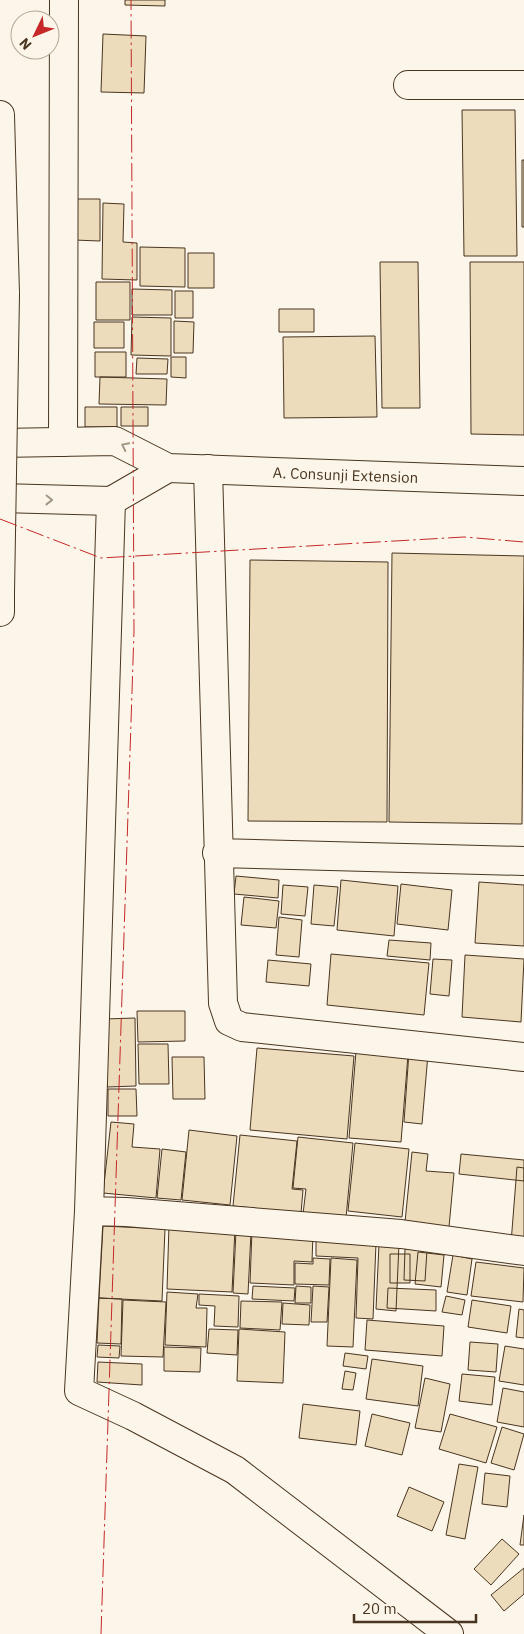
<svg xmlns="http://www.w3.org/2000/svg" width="524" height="1634" viewBox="0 0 524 1634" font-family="'IBM Plex Sans',sans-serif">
<rect width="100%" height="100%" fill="#fbf6e9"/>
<!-- building -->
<path fill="#ecdcbc" stroke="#4a3520" d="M125,0H165V6L125,5Z
M103,34L146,36L144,93L101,92Z
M462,110H515L517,256H464Z
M522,160H524V227H522Z
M74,199H100V241L74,240Z
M103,203L124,204L123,242L137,243V280L102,279Z
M140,247L185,248V287L140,286Z
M188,253H214V288H188Z
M380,262H418L420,408H382Z
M470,262H524V435L471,434Z
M96,282H130V320H96Z
M132,289L172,290V315H132Z
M175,291H193V318H175Z
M279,309H314V332H279Z
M132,317L171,318V356L131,355Z
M174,321L194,322L193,353H174Z
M94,322H124V348H94Z
M375,336L377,417L284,418L283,337Z
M95,352H126V377H95Z
M171,357H186V378L171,377Z
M137,358L168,359L167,374H136Z
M100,377L167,379L166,405L99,404Z
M85,407H117V427H85Z
M121,407H148V426H121Z
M392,553L524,556L522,824L389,822Z
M250,560L388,562L387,822L248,821Z
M236,876L279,880L278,898L234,894Z
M341,880L398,886L394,936L337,930Z
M479,882L524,885V946L475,943Z
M401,884L452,890L448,930L397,924Z
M283,885L308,887L305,916L281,914Z
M314,885L338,887L334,926L311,924Z
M244,897L279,901L276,928L241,925Z
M279,917L302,920L299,957L276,955Z
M389,940L431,943L430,960L387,956Z
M331,954L429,963L424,1015L327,1005Z
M465,955L524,959L521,1022L462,1017Z
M433,959L452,960L449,996L430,994Z
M268,960L311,964L309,986L266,982Z
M137,1011H185V1041L138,1042Z
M135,1018L136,1086L107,1087L105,1019Z
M138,1044H168L169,1084H139Z
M257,1048L354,1056L347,1139L250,1130Z
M356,1051L408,1055L401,1142L349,1138Z
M409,1052L428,1054L422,1124L404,1122Z
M172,1057H204L205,1099H173Z
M108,1089H136L137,1116H108Z
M111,1122L134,1124L132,1147L160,1149L156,1198L103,1193Z
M189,1130L237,1136L230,1205L182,1200Z
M240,1135L297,1141L292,1189L303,1190L301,1213L233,1206Z
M298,1137L353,1143L346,1218L303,1214L306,1189L293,1188Z
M355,1143L409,1149L402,1217L348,1211Z
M162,1149L186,1152L181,1200L157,1198Z
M412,1152L428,1154L426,1171L454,1173L449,1227L405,1222Z
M461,1154L524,1160V1181L459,1174Z
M517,1167L524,1168V1244L511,1243Z
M169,1225L235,1228L232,1292L167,1289Z
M103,1226L165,1229L162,1301L99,1298Z
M252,1230L313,1233L312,1262L294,1261V1285L250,1283Z
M236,1231L251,1232L248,1294L233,1293Z
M316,1240L376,1243L373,1319L356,1318L358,1258L316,1256Z
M379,1244H399L396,1311L376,1309Z
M405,1249L427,1250L425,1281L404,1280Z
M418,1252L444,1255L441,1287L415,1284Z
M390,1254H410V1283H390Z
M453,1255L472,1259L467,1295L447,1292Z
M313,1258L330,1259L329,1285L295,1284V1263L313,1264Z
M331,1258L357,1260L353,1347L327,1346Z
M476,1262L524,1268L523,1302L471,1296Z
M253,1286L295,1288L294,1301L252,1299Z
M296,1286L311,1287V1303H295Z
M313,1286L329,1287L327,1322H311Z
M388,1288L436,1290V1311L387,1308Z
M167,1292L198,1294L196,1308H207L206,1347L165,1345Z
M199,1294L239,1296L238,1327L214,1326L215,1306L199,1305Z
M446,1296L465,1300L462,1315L442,1312Z
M99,1298L122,1299L121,1344L97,1343Z
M123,1300L166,1302L163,1357L121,1356Z
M472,1300L511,1306L507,1333L468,1327Z
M241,1301L282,1302L280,1330L240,1328Z
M283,1303L310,1305L309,1325L282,1324Z
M519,1309L524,1310V1338L516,1337Z
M367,1320L444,1326L442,1356L365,1350Z
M209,1329L238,1330L237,1355L207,1353Z
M239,1329L285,1332L283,1383L237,1381Z
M470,1342L498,1344L496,1372L468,1370Z
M98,1345L120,1346L119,1358L97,1357Z
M505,1346L524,1349V1385L499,1381Z
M164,1347L201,1348L200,1372L164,1371Z
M345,1353L368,1356L366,1369L343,1366Z
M372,1359L423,1366L418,1406L366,1399Z
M98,1362L142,1364V1385L97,1382Z
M345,1371L356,1373L353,1390L342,1389Z
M462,1374L495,1377L492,1405L459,1401Z
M425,1378L450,1384L441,1432L415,1428Z
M503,1388L524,1392V1427L497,1422Z
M303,1404L360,1411L356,1445L299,1438Z
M372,1414L410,1423L402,1455L365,1446Z
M450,1414L497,1427L486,1463L439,1449Z
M502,1427L524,1434L514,1470L491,1463Z
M459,1464L478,1467L465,1539L446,1535Z
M485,1473L510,1476L507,1507L482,1504Z
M409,1487L444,1502L432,1531L397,1516Z
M524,1515V1545H520Z
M502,1539L519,1554L491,1585L474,1569Z
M524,1568V1594L504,1611L491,1595Z"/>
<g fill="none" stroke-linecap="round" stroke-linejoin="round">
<defs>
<path id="minor" d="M408,85H524
M63,442L64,0
M208,469L223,1003L229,1021L242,1027L524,1057
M111,501L89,1211L79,1391L133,1416L235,1470L449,1634
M217,853L524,861
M89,1211L126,1212L401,1234L524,1251"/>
<g id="major">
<path id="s1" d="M0,443L115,441L168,468L524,481"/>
<path d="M0,498L111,501L168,468"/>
</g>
<path id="highway" d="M0,115L5,294
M0,612V593"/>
</defs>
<!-- minor casing -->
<use href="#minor" stroke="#4a3520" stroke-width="30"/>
<!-- major casing -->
<use href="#major" stroke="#4a3520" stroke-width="30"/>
<!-- highway casing -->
<use href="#highway" stroke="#4a3520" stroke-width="30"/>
<!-- minor -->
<use href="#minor" stroke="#fbf6e9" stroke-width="28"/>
<!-- major -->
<use href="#major" stroke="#fbf6e9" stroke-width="28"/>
<!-- highway -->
<use href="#highway" stroke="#fbf6e9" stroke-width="28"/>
<defs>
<path id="highway-bridge" d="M0,593L5,294"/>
</defs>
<!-- highway-bridge casing -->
<use href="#highway-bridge" stroke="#4a3520" stroke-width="30" stroke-linecap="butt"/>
<!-- highway-bridge -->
<use href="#highway-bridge" stroke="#fbf6e9" stroke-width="28"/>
<!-- power -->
<path stroke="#c62828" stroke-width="1" stroke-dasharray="18 4 2.5 4" stroke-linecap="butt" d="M0,519L101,558L464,537L524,542
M101,1634L134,631L131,0"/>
</g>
<!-- one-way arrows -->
<defs><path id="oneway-chevron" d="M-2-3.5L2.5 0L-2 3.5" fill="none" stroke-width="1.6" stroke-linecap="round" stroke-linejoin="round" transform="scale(1.25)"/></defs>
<g stroke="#a29684">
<use href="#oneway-chevron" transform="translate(125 446) rotate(-154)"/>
<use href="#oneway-chevron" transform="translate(49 500) rotate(1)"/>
</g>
<g text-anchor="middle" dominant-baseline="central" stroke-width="4" stroke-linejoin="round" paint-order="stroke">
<!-- street labels -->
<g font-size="15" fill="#4a3520" stroke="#fbf6e9">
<text stroke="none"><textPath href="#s1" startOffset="352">A. Consunji Extension</textPath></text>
</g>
</g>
<!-- north arrow -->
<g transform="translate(35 35) rotate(227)"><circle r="24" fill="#fbf6e9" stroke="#b4a999"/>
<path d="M0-4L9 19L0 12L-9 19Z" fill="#c62828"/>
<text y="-8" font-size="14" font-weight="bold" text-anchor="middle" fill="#4a3520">N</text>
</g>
<!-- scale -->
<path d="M354 1614v8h122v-8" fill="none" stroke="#4a3520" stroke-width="2.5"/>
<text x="362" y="1614" font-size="15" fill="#4a3520" stroke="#fbf6e9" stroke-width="4" paint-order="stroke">20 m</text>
</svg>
